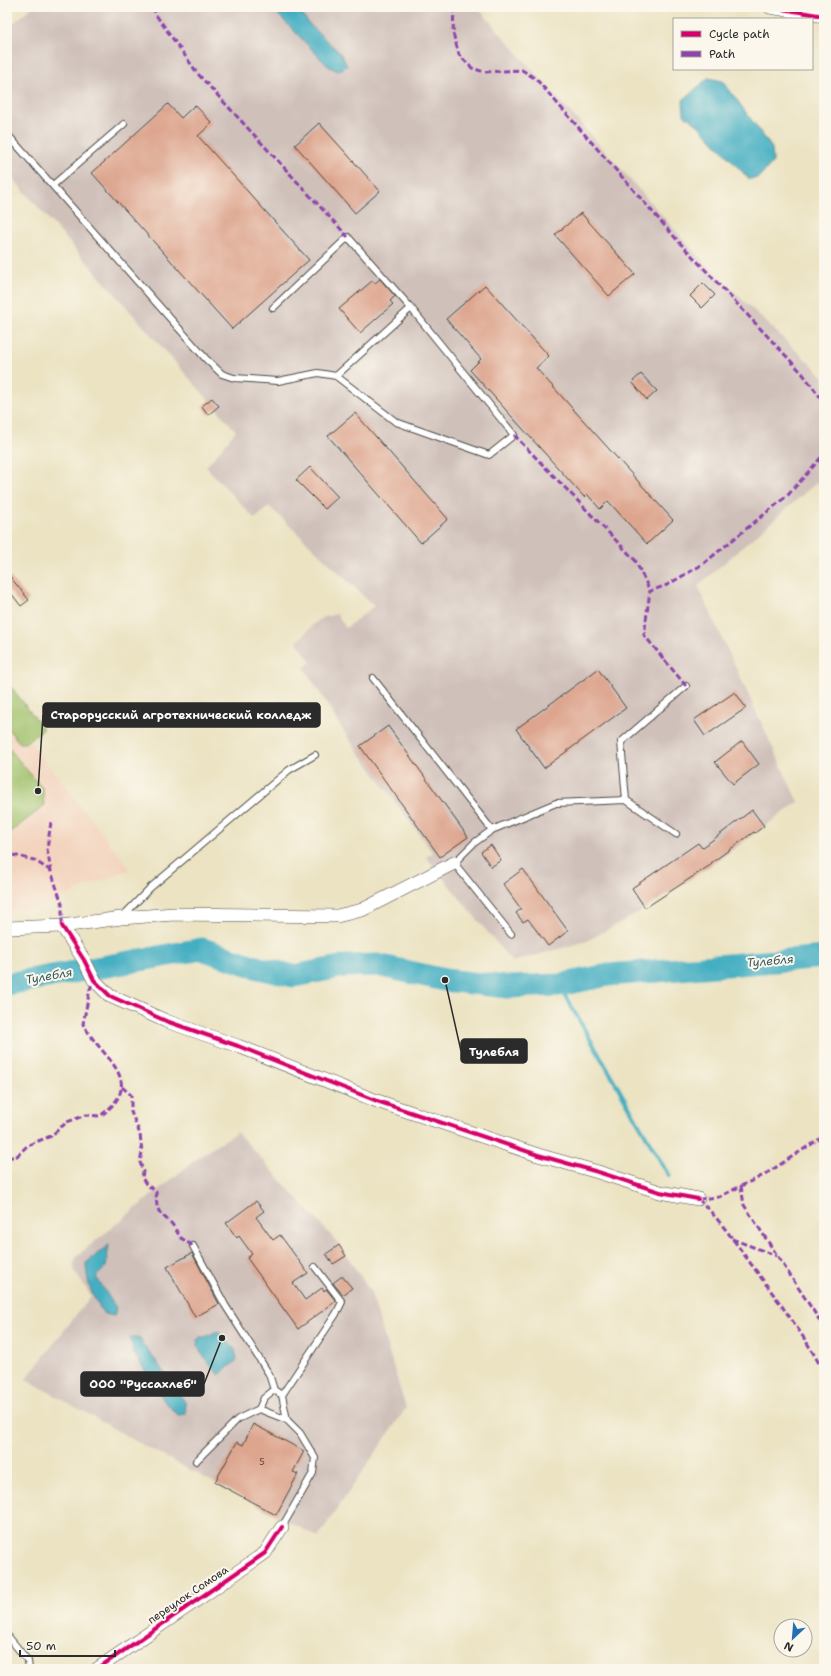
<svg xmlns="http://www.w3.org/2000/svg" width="831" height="1676" viewBox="0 0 831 1676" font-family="'Shantell Sans',sans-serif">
<rect width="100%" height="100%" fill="#fbf7ec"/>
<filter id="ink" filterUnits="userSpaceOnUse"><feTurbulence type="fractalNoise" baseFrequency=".025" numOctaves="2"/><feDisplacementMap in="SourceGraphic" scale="8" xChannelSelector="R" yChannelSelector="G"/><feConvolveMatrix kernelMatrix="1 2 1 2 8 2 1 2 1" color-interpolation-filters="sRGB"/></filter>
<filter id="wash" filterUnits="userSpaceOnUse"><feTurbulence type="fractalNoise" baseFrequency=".012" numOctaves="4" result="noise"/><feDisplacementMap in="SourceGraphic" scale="16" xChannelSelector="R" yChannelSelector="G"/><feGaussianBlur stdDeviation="0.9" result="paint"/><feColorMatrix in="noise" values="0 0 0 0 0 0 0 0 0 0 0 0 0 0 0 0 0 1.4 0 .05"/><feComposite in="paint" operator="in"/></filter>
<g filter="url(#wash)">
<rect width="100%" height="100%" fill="#ebe3c2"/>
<!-- built -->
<path fill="#f3d4be" d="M7,712L130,869L33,909L7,910Z"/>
<!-- industrial -->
<path fill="#cfc0ba" d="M32,7H477L707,266L824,377V476L698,586L798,802L713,864L644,910L587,941L512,962L426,857L433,853L344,732L304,667L311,662L297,642L314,624L322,618L337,614L346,628L374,606L269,506L255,519L206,467L236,431L7,172V29Z
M237,1132L338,1243L370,1290L406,1408L318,1537L148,1448L26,1379L91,1296L74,1270V1262L77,1256L199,1157Z"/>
<!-- green -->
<path fill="#9fc069" stroke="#65764a" d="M7,687L12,688L42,727V730L25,743H20L7,728Z
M7,746L43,789L44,806L7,835Z"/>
<!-- water -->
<path fill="#44afc2" stroke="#386d76" d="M271,7H296L310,25L341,54L347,66L338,71L328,66Z
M708,78L723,81L772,148L773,162L758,178L749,179L698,125L684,115L683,100Z
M109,1245L106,1267L96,1277L116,1308L114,1316L104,1314C92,1296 87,1285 86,1263Z
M218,1331L235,1350L237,1360L219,1375C210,1365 199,1354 197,1340L200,1337H205Z
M130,1337L140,1339L185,1402L186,1414L178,1415L165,1402L134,1353Z"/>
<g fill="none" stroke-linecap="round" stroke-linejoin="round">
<!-- stream -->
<path stroke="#44afc2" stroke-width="4" d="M7,481L9,483
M559,985L669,1176"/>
<!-- river -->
<path stroke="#44afc2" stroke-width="23" d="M7,984L202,949L259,968L294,976L345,966L377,965L445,980L507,987L559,985L608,975L824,957"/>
</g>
<g id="blocks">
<!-- building -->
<path fill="#dda58e" d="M168,104L181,118L195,105L212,123L198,136L309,260L232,329L92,173Z
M319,123L380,191L355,213L295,145Z
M581,213L635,274L609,296L555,235Z
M380,279L395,296L390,301L393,304L360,333L339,309L372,281L375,283Z
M703,283L715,295L702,308L690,296Z
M485,285L549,356L536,368L673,520L647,544L608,501L600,509L587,494L584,497L470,370L481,359L446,319Z
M641,374L657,391L647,400L632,382Z
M212,398L219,406L208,415L202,406Z
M355,413L448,519L421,543L328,436Z
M310,467L338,497L325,509L296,480Z
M7,573L29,600L21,606L7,588Z
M598,669L626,708L544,768L516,729Z
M735,692L746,708L705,736L694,720Z
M388,726L468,837L440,857L360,746Z
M742,741L759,764L733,784L715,762Z
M752,810L764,826L755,833L754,832L711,863L712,864L645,908L632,888L698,843L702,848Z
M491,845L501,860L491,867L481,852Z
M523,869L568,931L548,946L528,919L523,922L516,913L521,909L503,884Z
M256,1201L264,1211L256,1217L273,1240L280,1235L308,1273L293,1283L305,1300L322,1288L324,1291L326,1289L336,1301L298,1329L247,1258L252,1254L239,1236L237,1238L226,1223Z
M339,1245L346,1256L333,1264L326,1254Z
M192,1253L219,1304L195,1317L167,1267Z
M342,1276L352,1288L343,1295L333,1283Z
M253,1424L304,1451L293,1472L298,1474L276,1515L215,1482L237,1442L243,1445Z"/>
</g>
</g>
<g filter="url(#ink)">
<use href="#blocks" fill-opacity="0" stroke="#484742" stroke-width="1"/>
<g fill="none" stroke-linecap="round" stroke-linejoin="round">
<defs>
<path id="service" d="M7,134L206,359L222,374L234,378L278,381L318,373L336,376L396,422L489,455L514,435L411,308L336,376
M53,185L124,124
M273,308L348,237L411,308
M373,678L492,830
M626,800L621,742L686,686
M122,917L150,888L289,770L315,755
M511,934L454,863L474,843L492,830L556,803L626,800L676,834
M193,1246L225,1305L269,1374L274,1390
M282,1395L336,1314L342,1302L315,1267
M259,1409L264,1398L274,1390L282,1395L287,1420
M196,1461L238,1419L259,1409L287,1420L300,1433L315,1458L313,1473L282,1527
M7,1635L28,1661L29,1669"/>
<path id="minor" d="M770,7L824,16
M62,926L84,960L94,980L110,996L166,1021L238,1046L377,1101L538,1155L598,1172L660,1192L698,1199
M7,928L62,926L121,918L174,914L337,916L362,910L454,863
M97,1669L265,1553L282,1527"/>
</defs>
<!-- service casing -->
<use href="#service" stroke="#484742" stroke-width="8"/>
<!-- minor casing -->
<use href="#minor" stroke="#484742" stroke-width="14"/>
<!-- service -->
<use href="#service" stroke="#fff" stroke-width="6"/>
<!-- minor -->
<use href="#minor" stroke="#fff" stroke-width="13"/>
<!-- quiet -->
<path stroke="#8e44ad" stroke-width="3" stroke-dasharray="6 3" stroke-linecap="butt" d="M153,7L156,15L198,74L348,237
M454,7L453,33L459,55L472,68L484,72L522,70L536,79L679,242L802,373L824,402
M514,435L635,560L650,591
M686,686L644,635L650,591L667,585L703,564L788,495L824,454
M51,822L47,849L51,871L62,904V926
M13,855L34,860L51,871
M122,1087L131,1095V1112L140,1134L142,1152L140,1162L143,1171L142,1178L146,1184L156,1192L157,1207L160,1213L172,1224L181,1238L193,1246
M7,1158L17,1156L28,1145L51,1136L67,1122L86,1115L100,1116C149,1081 101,1058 83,1024L90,989L94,980
M741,1186L744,1205L824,1327
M698,1199C721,1220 738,1247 757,1272C781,1305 806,1337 824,1373
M698,1199L719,1197L741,1186L764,1175L824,1136
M732,1239L777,1256"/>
<defs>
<path id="cycleway" d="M770,7L824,16
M62,926L84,960L94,980L110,996L166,1021L238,1046L377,1101L538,1155L598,1172L660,1192L698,1199
M97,1669L265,1553L282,1527"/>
</defs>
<!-- cycleway casing -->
<use href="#cycleway" stroke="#fbf7ec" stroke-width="6"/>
<!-- cycleway -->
<use href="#cycleway" stroke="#d6006c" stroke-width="4"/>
</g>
</g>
<g text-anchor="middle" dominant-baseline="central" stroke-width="4" stroke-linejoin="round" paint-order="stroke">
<!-- number labels -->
<g font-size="9" fill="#584a44">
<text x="262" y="1462">5</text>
</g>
<!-- street labels -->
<g font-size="11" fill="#2b2b2b" stroke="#fbf7ec">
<text transform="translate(188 1595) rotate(-34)">переулок Сомова</text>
</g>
<!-- water labels -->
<g font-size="12" font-style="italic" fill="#345960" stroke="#fbf7ec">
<text transform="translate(770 961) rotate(-5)">Тулебля</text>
<text transform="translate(49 976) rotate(-10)">Тулебля</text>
</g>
</g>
<!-- callouts -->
<path fill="none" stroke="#2b2b2b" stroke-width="1.5" d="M38 791L43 715M445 980L461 1051M222 1338L204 1384"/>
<g fill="#2b2b2b" stroke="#fbf7ec" stroke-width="1.5">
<circle cx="38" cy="791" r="4"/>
<circle cx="445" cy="980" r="4"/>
<circle cx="222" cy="1338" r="4"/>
</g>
<g fill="#2b2b2b" stroke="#2b2b2b" stroke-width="1.5">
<rect x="43" y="703" width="277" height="24" rx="4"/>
<rect x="461" y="1039" width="66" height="24" rx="4"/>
<rect x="81" y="1372" width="123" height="24" rx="4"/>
</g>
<g font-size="12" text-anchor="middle" font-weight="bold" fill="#fff">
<text x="181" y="719">Старорусский агротехнический колледж</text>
<text x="494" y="1056">Тулебля</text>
<text x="143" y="1388">ООО "Руссахлеб"</text>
</g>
<!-- margin -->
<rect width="831" height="1676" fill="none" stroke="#fbf7ec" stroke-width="24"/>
<!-- legend -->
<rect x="673" y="18" width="140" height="52" fill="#fbf7ec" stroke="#a8a59f"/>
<rect x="681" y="31" width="20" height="6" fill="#d6006c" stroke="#a8a59f"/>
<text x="709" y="38" font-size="12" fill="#2b2b2b">Cycle path</text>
<rect x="681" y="51" width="20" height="6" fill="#8e44ad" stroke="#a8a59f"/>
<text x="709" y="58" font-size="12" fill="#2b2b2b">Path</text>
<!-- north arrow -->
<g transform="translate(793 1638) rotate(206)"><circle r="19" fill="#fbf7ec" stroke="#a8a59f"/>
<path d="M0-3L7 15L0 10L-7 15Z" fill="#1f6fb2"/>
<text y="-6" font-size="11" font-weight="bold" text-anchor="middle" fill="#2b2b2b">N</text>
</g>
<!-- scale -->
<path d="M20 1650v6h95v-6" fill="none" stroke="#2b2b2b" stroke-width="2"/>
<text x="26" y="1650" font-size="12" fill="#2b2b2b" stroke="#fbf7ec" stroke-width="3" paint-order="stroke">50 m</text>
</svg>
